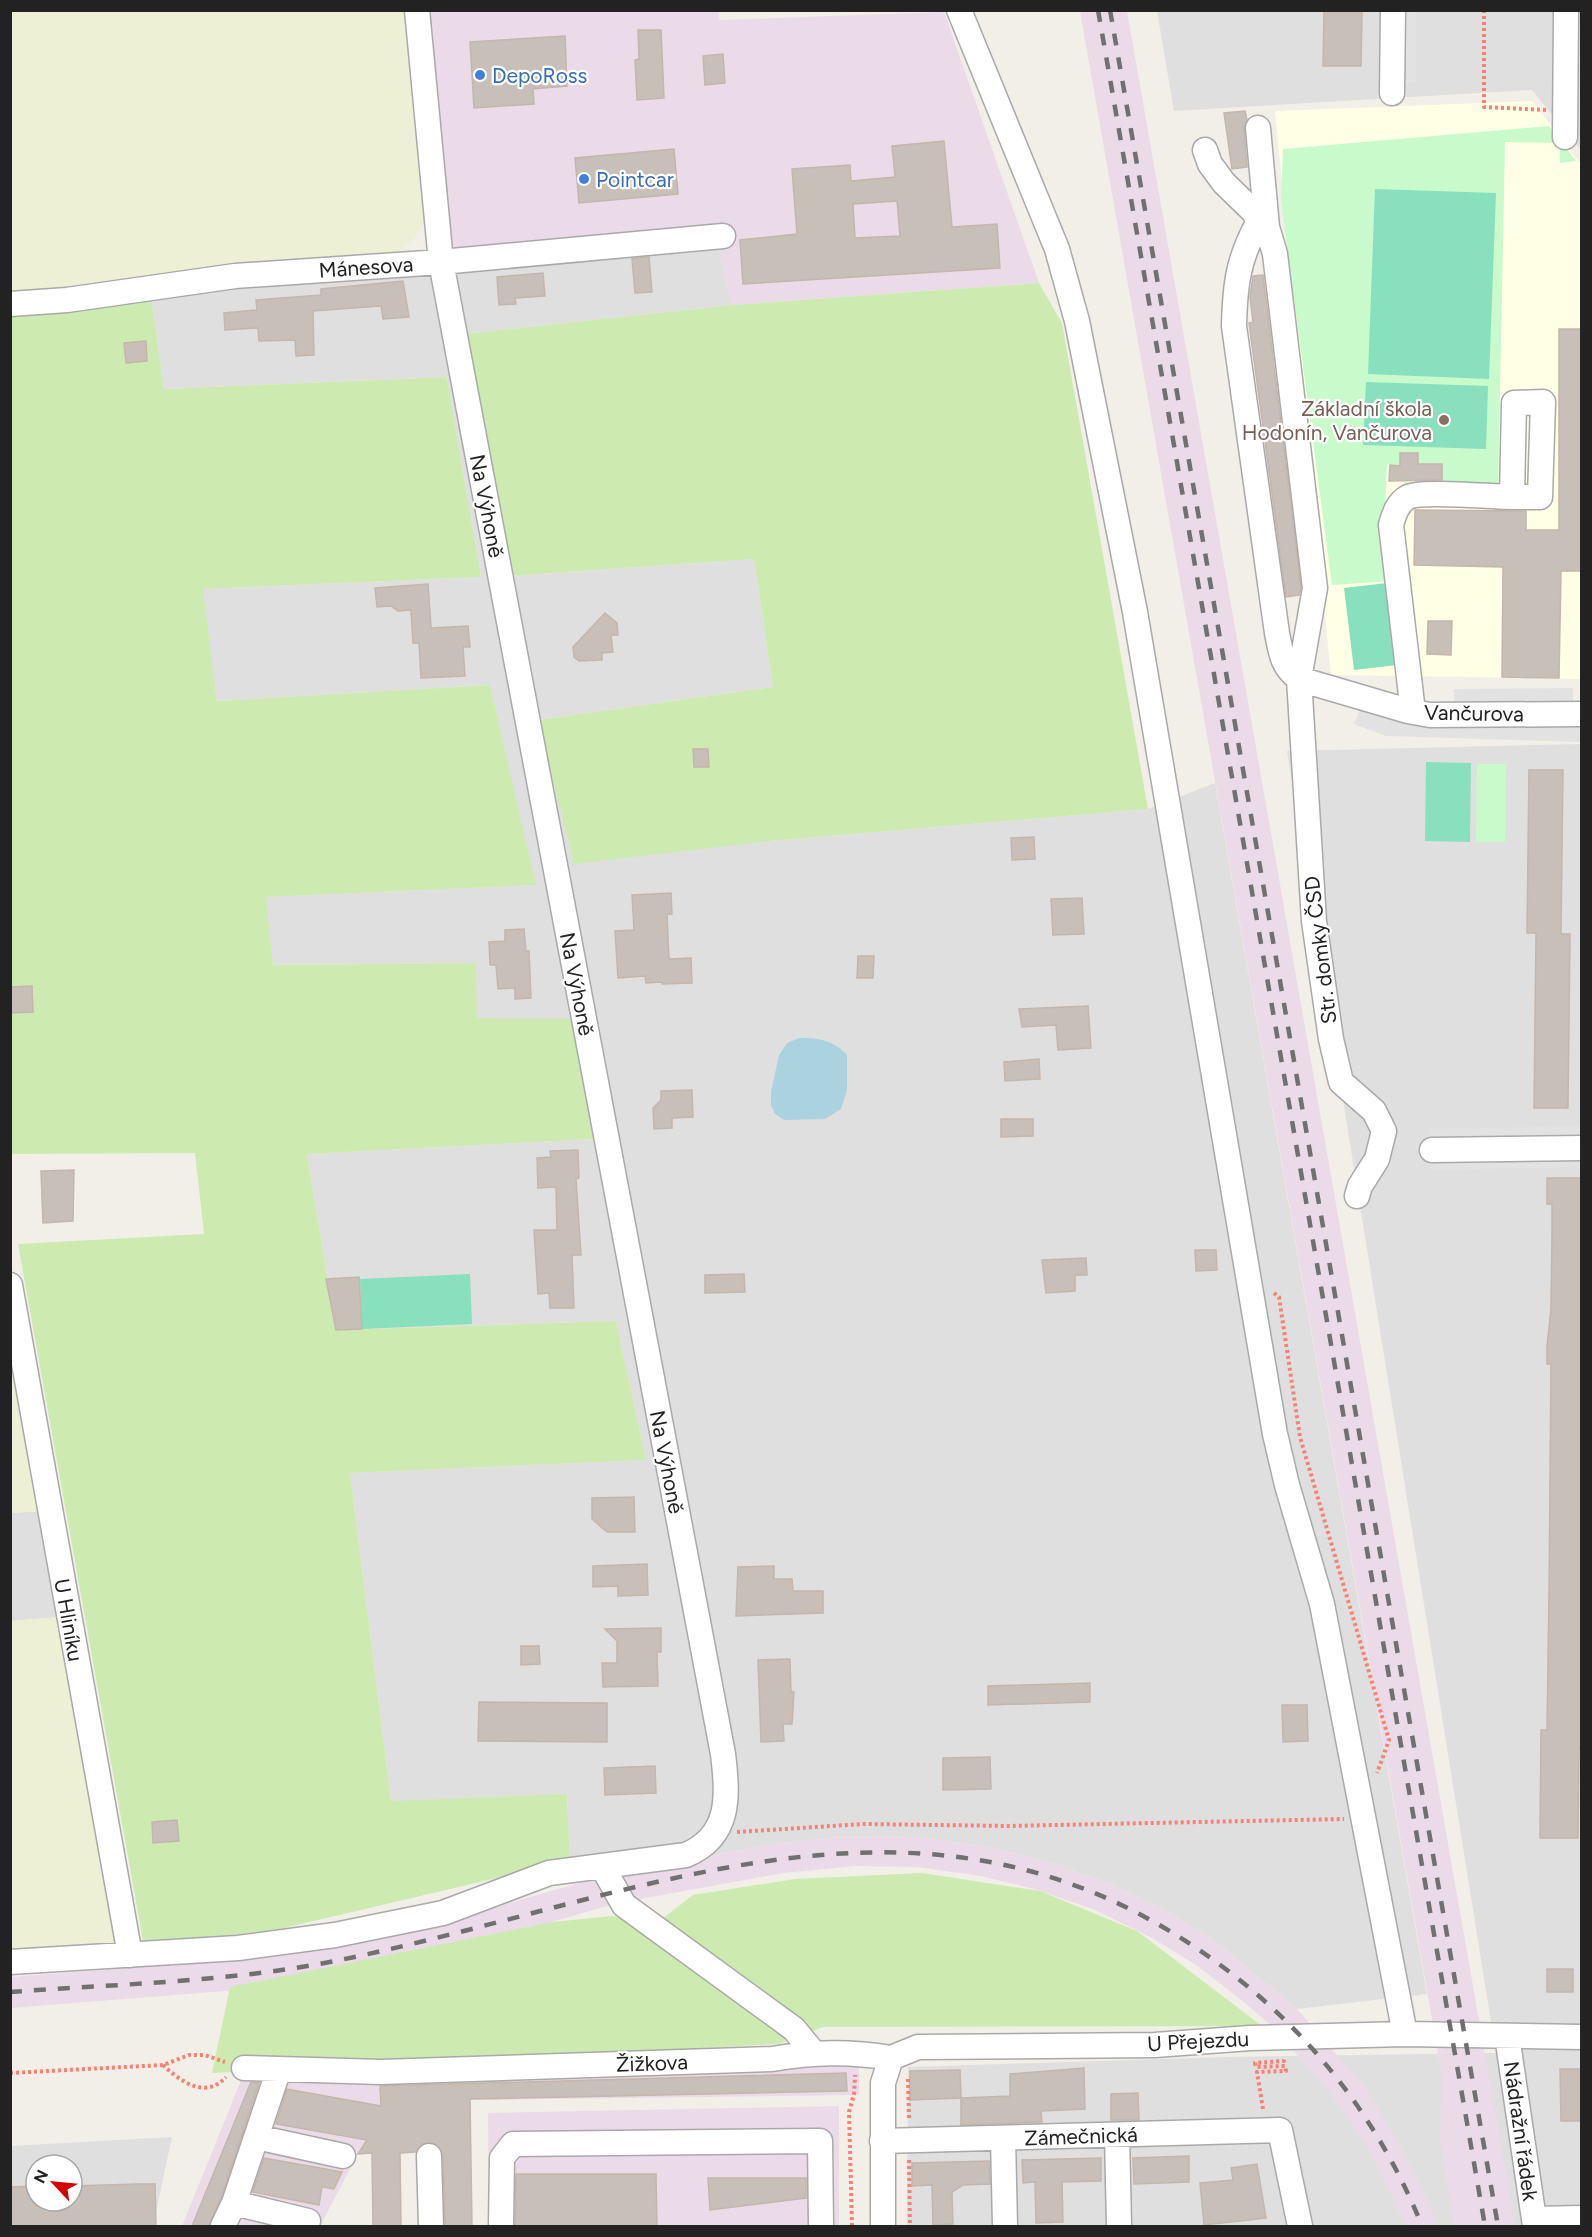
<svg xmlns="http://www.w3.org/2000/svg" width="1592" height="2237" viewBox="0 0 1592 2237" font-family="Figtree,sans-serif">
<rect width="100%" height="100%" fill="#f2efe9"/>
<!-- residential -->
<path fill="#e0dfdf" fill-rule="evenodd" d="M1157,11H1581V150L1532,90L1174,111Z
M715,233L732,305L463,334L509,576L754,559L773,687L538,720L770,841L1148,809L1215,783L1427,1994L1297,2009L1213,1940L1168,1912L1104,1881L1042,1860L987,1847L920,1837L852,1836L780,1843L611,1874L570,1861L567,1794L391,1802L350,1473L646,1460L616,1321L336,1330L307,1154L595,1139L476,1018V963L273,965L265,897L535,885L490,685L217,701L202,589L481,577L447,377L164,389L151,295Z
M1581,744V2226H907L908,2067L1227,2057L1496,2053L1287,751Z
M42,1511L60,1617L11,1621V1513Z
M172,2137L153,2226H11V2146ZM36,2165H72V2201H36Z"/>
<!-- industrial -->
<path fill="#ebdbe8" d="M718,10L719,20L944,12L1039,283L732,305L715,233L452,262L430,11Z
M1080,11H1127L1515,2226H1455L1440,2139L1442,2076Z
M852,1836L920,1837L987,1847L1042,1860L1104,1881L1168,1912L1213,1940L1297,2009L1364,2086L1394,2135L1427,2199L1438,2226H1406L1369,2150L1339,2104L1275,2029L1244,2002L1196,1965L1154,1939L1093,1909L1034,1889L981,1876L917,1867L854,1866L784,1873L618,1903L475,1944L334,1976L225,1991L11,2008V1977L221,1961L329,1947L467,1915L611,1874L780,1843Z
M859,2056V2095L393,2101L358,2154L320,2226H182L244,2073Z
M839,2106V2226H489L488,2113Z"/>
<!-- education -->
<path fill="#ffffe5" d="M1532,101L1581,164V679L1331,675L1275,111Z"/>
<!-- farmland -->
<path fill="#eef0d5" d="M11,11H406L427,218L415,238L399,251L376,260L11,295Z
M10,1330L42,1511L11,1513Z
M60,1617L119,1939L107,1946L11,1950V1621Z"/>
<!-- grass -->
<path fill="#cdebb0" d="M1039,283L1062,323L1148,809L770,841L574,864L538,720L773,687L754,559L509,576L463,334L732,305Z
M151,295L164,389L447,377L481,577L203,589L217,701L490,685L536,885L266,897L273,965L476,963L477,1018L575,1019L595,1139L307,1154L336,1330L616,1321L646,1460L350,1473L391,1801L567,1794L570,1861L275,1930L144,1946L18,1244L204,1234L195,1153L11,1154L10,310Z
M922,1873L1040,1891L1137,1931L1262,2026L823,2027L779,2044L212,2073L230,1987L552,1922L612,1916L658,1922L693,1895L795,1879Z"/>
<!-- park -->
<path fill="#c8facc" d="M1549,126L1576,161L1560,163V143L1505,142L1498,491L1415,489L1403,482L1441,483L1442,464H1418V453H1400V466L1387,464L1384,532L1390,581L1332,585L1281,200L1283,149Z
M1477,764H1506L1505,842H1476Z"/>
<!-- pitch -->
<path fill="#88e0be" d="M1375,189L1496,193L1489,379L1368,374Z
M1366,382L1488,386L1486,449L1363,445Z
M1387,583L1397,665L1354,670L1344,588Z
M1426,762L1471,763L1470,842L1425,841Z
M470,1274L472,1324L362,1329L360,1279Z"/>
<!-- parking -->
<path fill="#e2e2e2" d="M1399,11H1416V83H1399Z
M1573,688V702L1454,703V689Z
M1361,707L1581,722V742L1386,736L1354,724Z
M1581,1126V1167L1431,1170L1430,1129Z"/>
<!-- water -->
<path fill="#aad3df" d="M799,1038C819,1038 833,1040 847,1055V1090L841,1109L825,1119L784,1120L775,1114L771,1105V1092L779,1055L787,1043Z"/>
<!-- building -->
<path fill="#c7bfb8" stroke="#c4b6ab" stroke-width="1.5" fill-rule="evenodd" d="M1324,10H1362L1361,66H1323Z
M638,30H661L664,98L637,100L635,60L639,59Z
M565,36L567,86L533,89L534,104L474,108L470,42Z
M723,54L725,83L705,85L703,56Z
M1245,111L1247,120L1244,129L1247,167L1232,169L1224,113Z
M944,141L952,227L997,224L1000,268L743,284L740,240L797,234L792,169L850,165L851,181L895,177L892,146ZM897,201L900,236L855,238L853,204Z
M674,149L678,194L579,203L575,158Z
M649,257L652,292L635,293L632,259Z
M543,273L545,296L515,298L516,304L499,305L497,277Z
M1263,275L1301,588L1299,595L1286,597L1249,323L1253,322L1250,297L1253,276Z
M403,281L409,317L383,319L381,306L313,311L314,355L296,356L295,340L259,341L258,328L225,330L224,313L257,310L256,300L321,295V289Z
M1559,329H1581V571H1561L1559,678L1502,677L1503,567L1414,565L1415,510L1526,511V530H1559Z
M146,341L147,361L126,363L124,343Z
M1400,453H1418V464H1442V480L1389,481L1390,465L1400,466Z
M428,584L431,628L468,626L470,647H463L465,676L421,678L419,643H413L411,610L398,611L391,606L377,607L375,588Z
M605,613L617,623L618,635H611L613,652L602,653V660L579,661L574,657L573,647Z
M1428,621H1452L1451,655L1427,654Z
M693,749H708L709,767H694Z
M1529,770H1563L1561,934H1570L1568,1108H1534L1536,933H1527Z
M1034,837L1035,859L1012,860L1011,838Z
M671,893L672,914H667L669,959L691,958L692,983L662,984V982L646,983L645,976L618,978L615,931L634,930L632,895Z
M1082,898L1084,934L1053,935L1051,899Z
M524,929L526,951H529L531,998L515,999V988L498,989L496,965H490L489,942L505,941V930Z
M858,956H874L873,978H857Z
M32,986L33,1012L10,1013V987Z
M1088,1006L1091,1048L1058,1050L1056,1025L1022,1027L1019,1009Z
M1039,1059L1040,1079L1005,1081L1004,1062Z
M692,1090L693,1117L672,1118V1128L654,1129L653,1108L661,1100V1091Z
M1001,1119H1033V1136L1001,1137Z
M578,1150L579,1178L576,1179L581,1255H572L574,1308H550L549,1293L538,1294L534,1230H557L556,1187L538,1188L537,1158L551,1157L550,1151Z
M74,1170L73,1221L43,1223L41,1171Z
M1547,1178H1581V1748H1579L1578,1838H1540L1541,1730H1547L1549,1595L1551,1364H1547V1346L1551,1309L1552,1232V1204H1547Z
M1195,1250H1216L1217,1270L1196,1271Z
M1086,1258L1087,1275H1075V1291L1046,1293L1042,1260Z
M744,1274L745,1292L705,1293V1275Z
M359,1277L362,1329L336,1330L326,1279Z
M634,1497L635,1532H607L592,1519V1498Z
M647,1564L648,1595L618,1596V1586L593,1587V1566Z
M774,1566V1579H792L793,1591H823V1613L736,1616L738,1567Z
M661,1628V1652H657L658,1686L603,1687L602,1663H617V1641L605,1629Z
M521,1646H539L540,1664L521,1665Z
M790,1659L791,1692H794L792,1724H783L784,1741L761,1742L758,1660Z
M1090,1683V1702L988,1705V1686Z
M479,1702L607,1703V1742L478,1741Z
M1282,1705H1307L1308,1741L1283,1742Z
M990,1757L991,1789L943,1790V1758Z
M655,1766L656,1793L605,1795L604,1768Z
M177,1820L179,1841L153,1843L152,1822Z
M1547,1969H1573V1992H1547Z
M1084,2068L1085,2109L1041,2111L1042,2122L961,2125V2098L1010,2096V2074Z
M1560,2069H1581V2121H1561Z
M960,2070L961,2098L910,2100V2071Z
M846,2073L847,2091L470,2099L472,2226H445L443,2156L435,2143L422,2144L416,2152L400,2153L401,2226H373L372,2153L358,2154L367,2140L276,2124L287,2089L381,2106L380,2086Z
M251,2082L259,2083L221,2198L209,2226H192Z
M1138,2093L1139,2120H1111V2094Z
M1189,2156V2182L1134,2184L1133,2158Z
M264,2158L309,2166L342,2172L334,2189L322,2187L319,2205L253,2192Z
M1101,2158V2181L1062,2182L1063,2222L1036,2223L1035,2182L1023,2183L1022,2160Z
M989,2161L990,2184L963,2185L952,2192L953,2224L933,2225L932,2185L912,2186V2163Z
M1257,2164L1266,2218L1204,2225L1200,2183L1233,2180L1231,2168Z
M516,2174H656L657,2226H515Z
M708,2178H806V2198L710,2210Z
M138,2184H155L156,2226H10V2187L36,2186V2201H72V2186Z"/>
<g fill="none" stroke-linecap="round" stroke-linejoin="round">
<defs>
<path id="minor" d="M959,10L1057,249L1077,321L1135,612L1275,1434L1287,1485L1322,1604L1405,2034
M1392,93L1393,10
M1258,128L1267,227L1275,254L1315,588L1299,679L1314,921L1331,1039L1341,1082L1374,1111L1384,1131L1377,1159L1360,1186L1357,1196
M1565,137L1566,10
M1205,150L1210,164L1224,183L1255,213L1258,223C1238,259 1235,285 1234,326L1277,633C1281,653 1282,666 1299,679L1408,711L1430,715L1582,714
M10,304L67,300L235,276L441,262L723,236
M1413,712L1391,525C1394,515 1397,503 1408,497C1423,490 1492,497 1512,497L1514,403L1543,402L1540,497H1512
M1432,1150L1582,1148
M10,1285L130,1955
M602,1866L624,1905L794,2029L813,2052
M10,1962L238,1948L335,1935L443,1913L549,1873L686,1855C731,1836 728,1796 723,1754L441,262L417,10
M1507,2036L1535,2226
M891,2058L918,2047L1155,2045L1250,2038L1405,2034L1582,2037
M244,2068L381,2072L772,2059C813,2052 849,2051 891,2058
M1117,2135L1119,2226
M256,2137L343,2156
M1003,2138L1005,2226
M882,2141L1280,2130L1300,2226
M429,2156L431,2226
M234,2203L308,2221
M1534,2219L1582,2218
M223,2226L234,2203L279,2069
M501,2226L502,2158L513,2144L820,2141L821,2226
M883,2226V2083L891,2058"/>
</defs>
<!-- minor casing -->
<use href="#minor" stroke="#a9a9a9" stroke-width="27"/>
<!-- path -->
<path stroke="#fa8072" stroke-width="4" stroke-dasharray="3 3" stroke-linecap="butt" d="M1484,10V107L1546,110
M1274,1293L1279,1297L1300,1437L1389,1740L1377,1773
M737,1832L863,1824L1008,1826L1344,1819
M163,2065C180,2081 205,2100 226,2077
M10,2073L163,2065L189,2055H205L225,2062
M908,2079L909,2120
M1263,2109L1257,2072L1286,2071L1285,2066L1256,2067L1255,2063L1284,2061V2059
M909,2160L910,2226
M852,2226L849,2112L854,2094L855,2075"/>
<!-- minor -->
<use href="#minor" stroke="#fff" stroke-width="24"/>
<!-- rail -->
<path stroke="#707070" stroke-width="4.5" stroke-dasharray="12 12" stroke-linecap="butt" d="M1098,10L1485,2226
M1110,10L1498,2226
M10,1992C118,1984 229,1982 335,1961C649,1898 933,1747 1227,1970C1315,2037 1381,2124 1422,2226"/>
</g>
<!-- markers -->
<g fill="#3f7fe0" stroke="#fff" stroke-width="2">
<circle cx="480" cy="75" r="6"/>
<circle cx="584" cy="179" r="6"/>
</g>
<circle fill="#8d6e63" stroke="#fff" stroke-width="2" cx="1444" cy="420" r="6"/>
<g text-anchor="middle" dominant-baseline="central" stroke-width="4.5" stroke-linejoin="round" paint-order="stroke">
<!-- shop labels -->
<g font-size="21" fill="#366cbe" stroke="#fff" text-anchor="start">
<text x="492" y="75">DepoRoss</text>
<text x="596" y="179">Pointcar</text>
</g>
<!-- street labels -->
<g font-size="21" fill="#222" stroke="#fff">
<text transform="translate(366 267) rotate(-4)">Mánesova</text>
<text transform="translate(487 506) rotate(79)">Na Výhoně</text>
<text transform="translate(1474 713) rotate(1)">Vančurova</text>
<text transform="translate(1320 950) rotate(-97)">Str. domky ČSD</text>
<text transform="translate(577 984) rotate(79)">Na Výhoně</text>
<text transform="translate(667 1462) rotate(79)">Na Výhoně</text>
<text transform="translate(69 1620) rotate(80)">U Hliníku</text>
<text transform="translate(1198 2041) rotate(-3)">U Přejezdu</text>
<text transform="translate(652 2063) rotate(-2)">Žižkova</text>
<text transform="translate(1521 2131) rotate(82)">Nádražní řádek</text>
<text transform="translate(1081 2136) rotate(-2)">Zámečnická</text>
</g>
<!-- education labels -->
<g font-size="21" fill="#785e54" stroke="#fff" text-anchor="end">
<text x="1432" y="408">Základní škola<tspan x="1432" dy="24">Hodonín, Vančurova</tspan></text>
</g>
</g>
<!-- border -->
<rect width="1592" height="2237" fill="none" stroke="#222222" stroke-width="24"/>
<!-- north arrow -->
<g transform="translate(54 2183) rotate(296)"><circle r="28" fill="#ffffff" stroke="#a7a7a7" stroke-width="1.5"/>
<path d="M0-4.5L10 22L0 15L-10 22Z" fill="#d40000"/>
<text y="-9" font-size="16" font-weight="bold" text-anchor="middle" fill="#222222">N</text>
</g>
</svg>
